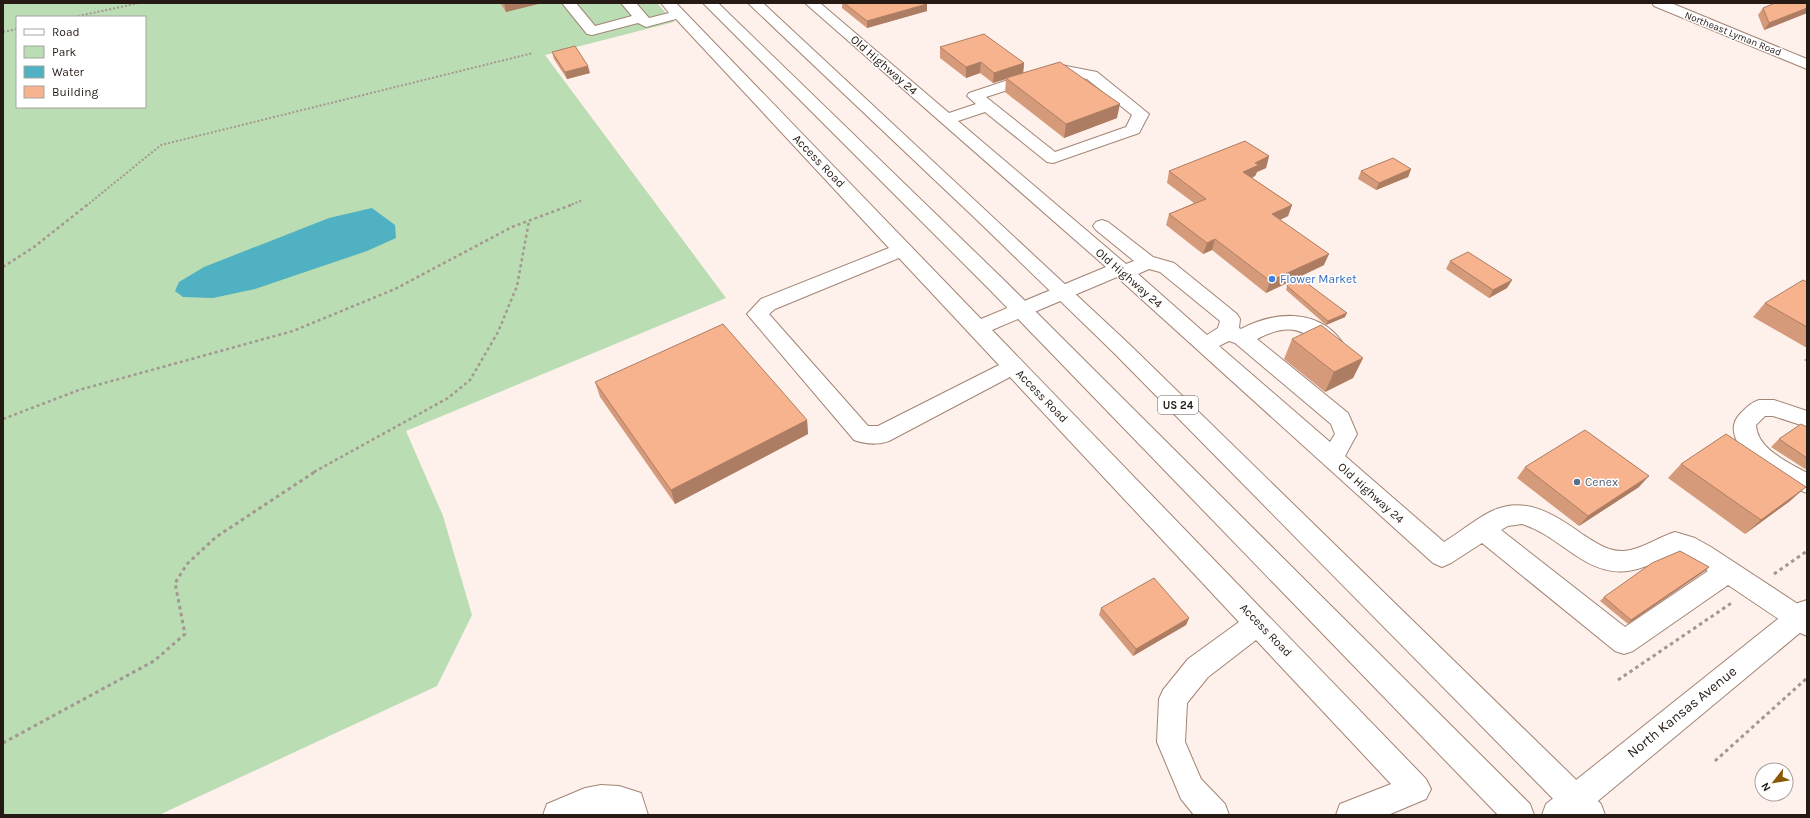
<svg xmlns="http://www.w3.org/2000/svg" width="1810" height="818" viewBox="0 0 1810 818" font-family="Karla,sans-serif">
<rect width="100%" height="100%" fill="#fef0ea"/>
<!-- green -->
<path fill="#baddb4" fill-rule="evenodd" d="M3,3H657L674,22L545,55L726,298L406,431L443,516L472,615L437,686L159,815H3ZM17,17H145V107H17Z"/>
<!-- water -->
<path fill="#50b1c2" d="M372,208L395,225L396,238L367,251L255,289L213,298L183,297L175,291L179,282L204,267L329,218Z"/>
<g fill="none" stroke-linecap="round" stroke-linejoin="round">
<defs>
<path id="minor" d="M562,3H576L595,26L632,16L621,3H636L649,18L669,13L661,3H676L981,319L1106,267L805,3H820L949,113L976,104L967,96L969,93L1051,66L1056,64L1097,72L1149,114L1139,133L1053,163L1047,162L985,112L958,121L1126,264L1134,261L1096,230L1093,226L1096,222L1102,220L1108,222L1153,257L1174,263L1237,314L1240,319L1239,328L1241,329C1277,310 1323,308 1346,348L1343,353C1315,361 1314,309 1257,339L1348,413L1357,434L1345,456L1444,542C1459,533 1477,518 1492,511C1525,495 1556,515 1582,534C1595,542 1608,552 1624,551C1641,550 1658,537 1675,532L1695,538L1711,547L1807,610V636L1798,632L1728,585L1633,651L1624,654L1615,651L1482,543L1451,563L1442,567L1433,563L1117,277L992,330L1426,779L1431,789L1426,799L1388,815H1336L1340,804L1391,784L1256,640L1208,677L1187,703L1185,742L1201,779L1225,804L1229,815H1194L1181,799L1157,742L1159,699L1163,690L1188,659L1239,622L1010,377L889,441C878,445 865,444 854,440L747,314L761,299L889,248L676,19L646,27L638,23L592,35L587,34ZM1057,74L1087,79L1132,115L1126,127L1055,152L986,97ZM899,258L999,365L878,426H868L769,314L775,309ZM1149,269L1160,272L1220,321L1218,328L1207,335L1138,274ZM1229,341L1235,343L1331,424L1335,434L1330,442L1219,346ZM1522,524C1538,529 1551,538 1565,548C1610,581 1629,576 1676,553L1708,571L1625,627L1501,530L1508,526Z
M1652,3H1671L1807,59V69L1654,6Z
M1759,400H1774L1807,411V427L1773,416H1765L1756,425C1757,449 1788,462 1807,473V493C1785,486 1712,444 1740,414C1746,408 1750,403 1759,400Z
M601,785L619,786L641,793L648,815H543L547,804L585,788Z"/>
<path id="major" d="M1807,600V627L1581,815H1542L1546,804L1798,603Z"/>
<path id="highway" d="M703,3H718L1005,281L1530,804L1534,815H1498L991,291Z
M748,3H763L1128,343L1601,804L1605,815H1569L1114,353L978,221Z"/>
</defs>
<!-- minor casing -->
<use href="#minor" stroke="#a28575" stroke-width="2"/>
<!-- major casing -->
<use href="#major" stroke="#a28575" stroke-width="2"/>
<!-- highway casing -->
<use href="#highway" stroke="#a28575" stroke-width="2"/>
<!-- path-far2 -->
<path stroke="#a49791" stroke-width="2" stroke-dasharray="2 2" stroke-linecap="butt" d="M74,17L139,3
M3,32L17,29
M86,206L161,145L533,53
M568,206L583,200"/>
<!-- path-far1 -->
<path stroke="#a49791" stroke-width="2.5" stroke-dasharray="3 3" stroke-linecap="butt" d="M3,267L34,247L87,205
M3,419L79,390L293,331L395,289L512,227L571,205
M314,472L448,398L470,380L498,332L517,286L529,221"/>
<!-- path -->
<path stroke="#a49791" stroke-width="3" stroke-dasharray="3.5 3.5" stroke-linecap="butt" d="M1774,574L1807,551
M1618,680L1733,602
M3,743L154,661L185,634L175,583L187,564L216,537L316,471
M1715,761L1807,678"/>
<!-- minor -->
<use href="#minor" fill="#fff" fill-rule="evenodd"/>
<!-- major -->
<use href="#major" fill="#fff" fill-rule="evenodd"/>
<!-- highway -->
<use href="#highway" fill="#fff" fill-rule="evenodd"/>
</g>
<!-- wall -->
<path fill="#d49a7a" d="M500,3H538V4L506,12Z
M842,3H926L927,4V11L867,28L842,8Z
M1807,3V13L1764,30L1758,15L1763,8Z
M940,47L1024,63L1023,73L1117,118L1064,138L1005,92L1006,79L993,83L980,73L966,78L940,58Z
M552,52L590,73L567,79L554,59Z
M1269,156L1266,168L1257,172L1255,176L1252,178L1292,205L1288,216L1280,220L1324,265L1299,277L1345,317L1326,325L1286,290L1287,286L1292,281L1266,293L1212,250L1203,254L1166,225L1169,214L1194,203L1167,183L1169,171Z
M1411,169L1408,177L1376,190L1358,179L1361,171Z
M1450,261L1512,280L1507,288L1489,298L1446,269Z
M1807,282V348L1753,317L1765,303Z
M1292,339L1363,358L1353,378L1325,392L1284,359Z
M1807,358V362L1804,360Z
M595,382L807,420L808,434L675,504L600,397Z
M1807,427V468L1805,469L1771,447L1779,439Z
M1681,464L1790,501L1745,534L1668,478Z
M1525,467L1639,487L1579,526L1517,478Z
M1709,567L1705,571L1628,624L1600,601L1604,597Z
M1101,608L1189,618L1186,625L1133,656L1099,615Z"/>
<!-- shaded-wall -->
<path fill="#ad7d63" d="M504,3H538V4L506,12Z
M927,4V11L867,28V21Z
M1807,8V13L1764,30L1769,23Z
M981,62L980,73L966,78V67Z
M1024,63L1023,74L993,83L994,73Z
M588,66L590,73L567,79L565,72Z
M1120,104L1117,118L1064,138L1066,124Z
M1269,156L1266,168L1257,172L1255,176L1240,183L1243,172L1255,163Z
M1411,169L1408,177L1376,190L1379,183Z
M1292,205L1288,216L1268,225L1272,214Z
M1215,239L1212,250L1203,254L1207,243Z
M1329,254L1324,265L1266,293L1270,281Z
M1512,280L1507,288L1489,298L1493,290Z
M1347,313L1345,317L1326,325L1328,321Z
M1363,358L1353,378L1325,392L1334,372Z
M807,420L808,434L675,504L671,490Z
M1649,476L1639,487L1579,526L1588,516Z
M1806,487L1790,501L1745,534L1761,520Z
M1709,567L1705,571L1628,624L1631,620Z
M1189,618L1186,625L1133,656L1136,649Z"/>
<!-- building -->
<path fill="#f7b38e" stroke="#ad7d63" d="M844,3H926L927,4L867,21Z
M1775,3H1807V8L1769,23L1763,8Z
M984,34L1024,63L994,73L981,62L966,67L940,47Z
M575,46L588,66L565,72L552,52Z
M1060,62L1120,104L1066,124L1006,78Z
M1245,141L1269,156L1255,163L1259,165L1243,172L1292,205L1272,214L1329,254L1270,281L1215,239L1207,243L1169,214L1206,199L1169,171Z
M1393,158L1411,169L1379,183L1361,171Z
M1468,252L1512,280L1493,290L1450,261Z
M1296,275L1347,313L1328,321L1287,286Z
M1803,280L1807,282V327L1765,303Z
M723,324L807,420L671,490L595,382Z
M1321,325L1363,358L1334,372L1292,339Z
M1801,424L1807,427V458L1779,439Z
M1585,430L1649,476L1588,516L1525,467Z
M1726,434L1806,487L1761,520L1681,464Z
M1680,551L1709,567L1631,620L1604,597L1652,563Z
M1154,578L1189,618L1136,649L1101,608Z"/>
<!-- markers -->
<circle fill="#3f7fe0" stroke="#fff" stroke-width="1.5" cx="1272" cy="279" r="4"/>
<circle fill="#5c6f8a" stroke="#fff" stroke-width="1.5" cx="1577" cy="482" r="4"/>
<g text-anchor="middle" dominant-baseline="central" stroke-width="3" stroke-linejoin="round" paint-order="stroke">
<!-- far-street labels -->
<g font-size="10" fill="#251a14" stroke="#fff">
<text transform="translate(1733 34) rotate(22)">Northeast Lyman Road</text>
</g>
<!-- shield labels -->
<rect fill="#fff" stroke="#665f5a" stroke-width="1" x="1158" y="396" width="40" height="18" rx="3"/>
<g font-size="11" font-weight="bold" fill="#251a14">
<text x="1178" y="405">US 24</text>
</g>
<!-- street labels -->
<g font-size="12" fill="#251a14" stroke="#fff">
<text transform="translate(884 65) rotate(41)">Old Highway 24</text>
<text transform="translate(819 161) rotate(46)">Access Road</text>
<text transform="translate(1129 278) rotate(41)">Old Highway 24</text>
<text transform="translate(1042 396) rotate(46)">Access Road</text>
<text transform="translate(1371 493) rotate(42)">Old Highway 24</text>
<text transform="translate(1266 630) rotate(46)">Access Road</text>
</g>
<!-- shop labels -->
<g font-size="12" fill="#366cbe" stroke="#fff" text-anchor="start">
<text x="1280" y="279">Flower Market</text>
</g>
<!-- service labels -->
<g font-size="12" fill="#4e5e75" stroke="#fff" text-anchor="start">
<text x="1585" y="482">Cenex</text>
</g>
<!-- near-street labels -->
<g font-size="14" fill="#251a14" stroke="#fff">
<text transform="translate(1682 712) rotate(-39)">North Kansas Avenue</text>
</g>
</g>
<!-- border -->
<rect width="1810" height="818" fill="none" stroke="#251a14" stroke-width="8"/>
<!-- legend -->
<rect x="16" y="16" width="130" height="92" fill="#ffffff" stroke="#a8a3a1"/>
<rect x="24" y="29" width="20" height="6" fill="#ffffff" stroke="#a8a3a1"/>
<text x="52" y="36" font-size="12" fill="#251a14">Road</text>
<rect x="24" y="46" width="20" height="12" fill="#baddb4" stroke="#a8a3a1"/>
<text x="52" y="56" font-size="12" fill="#251a14">Park</text>
<rect x="24" y="66" width="20" height="12" fill="#50b1c2" stroke="#a8a3a1"/>
<text x="52" y="76" font-size="12" fill="#251a14">Water</text>
<rect x="24" y="86" width="20" height="12" fill="#f7b38e" stroke="#a8a3a1"/>
<text x="52" y="96" font-size="12" fill="#251a14">Building</text>
<!-- north arrow -->
<g transform="translate(1774 782) rotate(239)"><circle r="19" fill="#ffffff" stroke="#a8a3a1"/>
<path d="M0-3L7 15L0 10L-7 15Z" fill="#8b5904"/>
<text y="-6" font-size="11" font-weight="bold" text-anchor="middle" fill="#251a14">N</text>
</g>
</svg>
